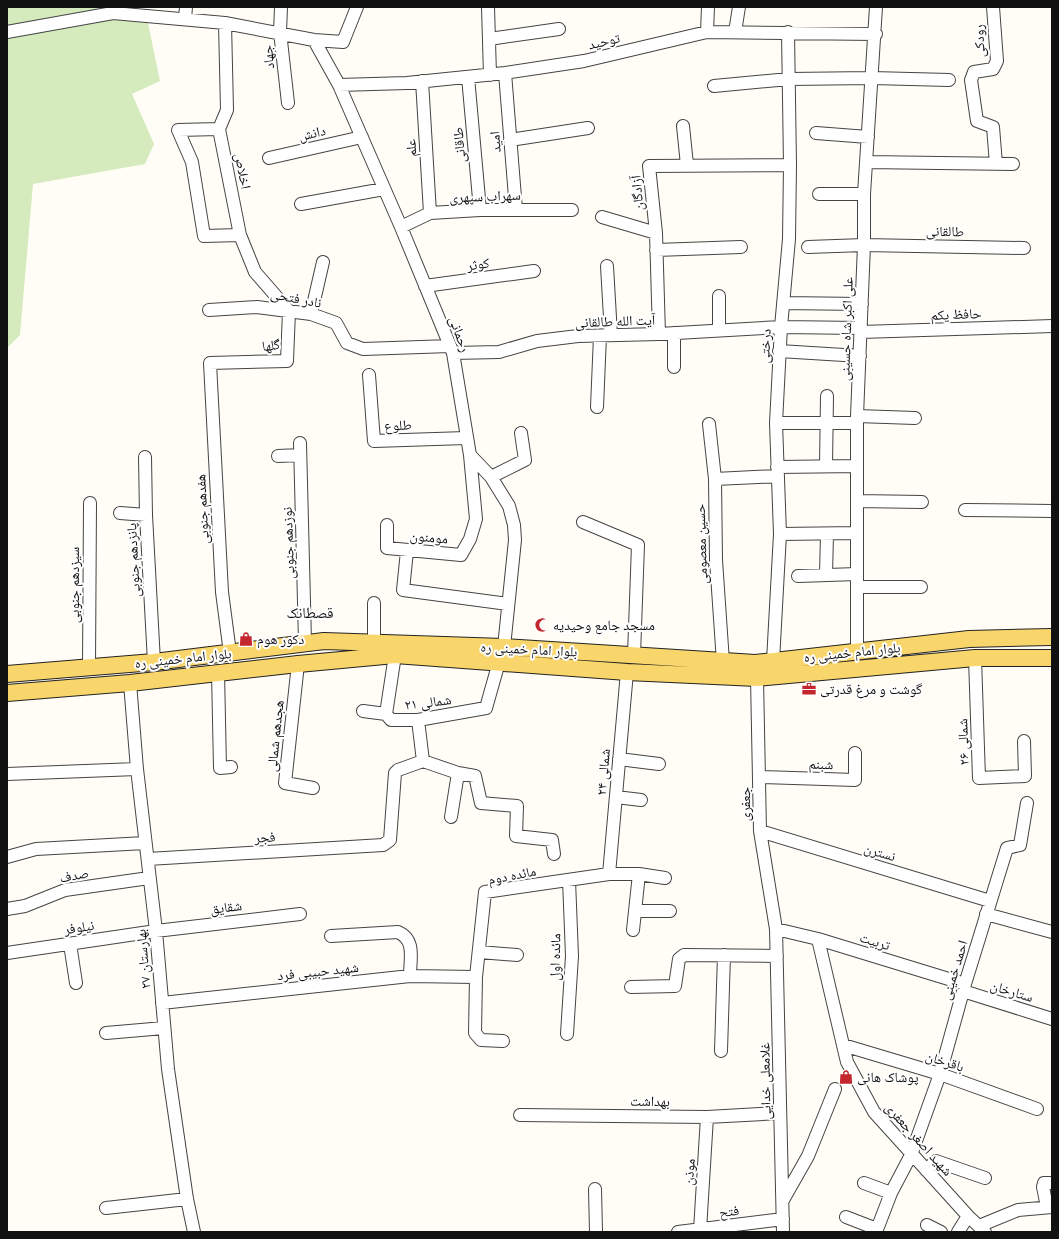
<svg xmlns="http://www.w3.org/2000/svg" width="1059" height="1239" viewBox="0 0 1059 1239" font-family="'Source Serif 4','Noto Naskh Arabic',serif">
<rect width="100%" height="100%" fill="#fffdf5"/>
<!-- green -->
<path fill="#d5ebbd" d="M7,7H130L148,23L160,81L132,94L154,144L145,164L33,184L20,335L7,348Z"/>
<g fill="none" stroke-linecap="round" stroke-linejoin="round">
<defs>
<path id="minor" d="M281,7L280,32L288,103
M488,7L490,75
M993,7L997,61L993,69L974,72L971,80L977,121L993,127L996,164
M185,19L186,7
M225,23L227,110L219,129L240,235L255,272L289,311L287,361L210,363L222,592L230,653
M7,32L113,13L225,23L314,40L343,42L357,7
M707,32L708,7
M735,32L739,7
M489,39L559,29
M314,40L339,85L401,227L453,353L470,455L491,477L509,506L514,525L515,540L504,647L499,662L486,708L418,720H391L386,714L395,655
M505,73L516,210
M468,77L480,210
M422,81L430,213
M339,85L407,83L505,73L584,61L707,32L876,34
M714,86L789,79L872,78L949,80
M683,126L687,165
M219,129L178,130L192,162L204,236L240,235
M816,133L868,137
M510,140L588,128
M269,158L362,137
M866,162L1013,164
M819,194H864
M301,204L384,189
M602,217L656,233
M401,227L430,213L480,210H572
M808,247L864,245L1024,248
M656,250L741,247
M607,266L611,335
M425,286L534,271
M719,296V330
M783,303L862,304
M209,310L257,307L311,314L336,323L347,343L363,349L450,346
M311,314L323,262
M861,332L1052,326
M674,333V367
M659,334L656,233L649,166L790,165
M779,351L860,356
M453,353L499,352L537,341L578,336L659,334L781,327L861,328
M369,375L374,441L466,438
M597,407L600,336
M857,416L915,418
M776,423H857
M709,424L715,479L716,560L723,662
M300,443L305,642
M278,456L300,455
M145,457L146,515L154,662
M826,466L827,396
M777,467L857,466
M491,477L525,460L521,433
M715,479L777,476
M857,501L922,502
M965,510L1052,511
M120,513L146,515
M583,522L638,545L634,655
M387,525V548L461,555L470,539L476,519L470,455
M780,534L857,533
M407,551L403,590L508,604
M826,575L827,534
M798,576L857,574
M857,587H921
M374,603V642
M857,652V416L864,245V194L876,7
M975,658L979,778L1025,776L1024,741
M773,661L780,534L776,423L781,327L789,239L790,165L788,32
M298,664L285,783L313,788
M89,667L90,503
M218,672L220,768L231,767
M757,678L760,831L776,929L783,1232
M130,683L137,769L156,931L168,1069L187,1199L194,1232
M363,711L386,714
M418,720L423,761L458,773L475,776L481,803L517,806L516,836L552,840L554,854
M619,759L659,764
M7,774L137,769
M760,777L855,780V753
M616,797L641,800
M451,817L458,773
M760,831L990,901
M7,857L36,849L145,843
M148,859L383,845L390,840L395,773L398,770L423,761
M609,874L627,672
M7,909L25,906L65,890L149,878
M635,911H670
M986,914L1052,932
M776,929L818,939L965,984
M633,930L639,874
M331,936L398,932C416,940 410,958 410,976
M818,939L847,1062L874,1112L968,1216L985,1232
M70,944L76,983
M479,952L517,955
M7,953L156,931L300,914
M631,987L675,986L679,959L684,955L777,956
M963,991L1052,1019
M162,1003L410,976L476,977
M106,1033L164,1028
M567,1034L572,956L569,880
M503,1041L481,1040L475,1033L476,977L485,892L609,874H639L665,878
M843,1045L940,1074L1037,1109
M721,1051L724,955
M520,1115L707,1117L780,1113
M926,1170L936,1161L985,1178
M864,1183L891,1193
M595,1189L596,1232
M783,1200L808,1156L835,1089
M1047,1207L1043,1187L1044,1183H1052
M106,1208L187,1199
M846,1217L877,1229
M927,1225L941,1232
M979,1226L1018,1210L1052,1207
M700,1230L707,1117
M678,1232L783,1219
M876,1232L891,1193L911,1155L940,1074L965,984L1007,848L1020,845L1027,803
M958,1232L968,1216"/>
<path id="major" d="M7,674L154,662L324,641L504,647L755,663L969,639L1052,637
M7,693L130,683L298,664L395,655L627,672L757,678L975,658H1052"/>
</defs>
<!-- minor casing -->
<use href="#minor" stroke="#444" stroke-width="14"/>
<!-- major casing -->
<use href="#major" stroke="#222" stroke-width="18"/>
<!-- minor -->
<use href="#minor" stroke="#fff" stroke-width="12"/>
<!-- major -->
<use href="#major" stroke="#f9d66b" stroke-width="16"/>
</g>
<!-- icons -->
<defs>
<symbol id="mosque-bare" viewBox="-9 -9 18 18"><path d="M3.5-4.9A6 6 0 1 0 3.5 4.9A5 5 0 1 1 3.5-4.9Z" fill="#c4262e" stroke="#fff" stroke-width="2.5" paint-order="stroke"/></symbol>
<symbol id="shop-bare" viewBox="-9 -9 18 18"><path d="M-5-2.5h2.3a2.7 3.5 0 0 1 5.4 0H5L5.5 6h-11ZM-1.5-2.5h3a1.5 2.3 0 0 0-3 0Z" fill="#c4262e" stroke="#fff" stroke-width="2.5" paint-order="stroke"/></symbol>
<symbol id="office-bare" viewBox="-9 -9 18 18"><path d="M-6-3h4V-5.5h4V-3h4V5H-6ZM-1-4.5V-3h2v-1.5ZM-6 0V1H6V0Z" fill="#c4262e" stroke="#fff" stroke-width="2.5" paint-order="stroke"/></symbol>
</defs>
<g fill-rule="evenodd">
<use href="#mosque-bare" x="532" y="615" width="20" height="20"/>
<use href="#shop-bare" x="236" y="629" width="20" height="20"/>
<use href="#office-bare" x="799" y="679" width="20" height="20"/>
<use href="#shop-bare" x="836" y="1067" width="20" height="20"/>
</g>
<g text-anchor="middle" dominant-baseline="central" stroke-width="4" stroke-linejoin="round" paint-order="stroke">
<!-- street labels -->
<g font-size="14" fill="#111" stroke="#fff">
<text transform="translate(604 41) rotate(-13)">توحید</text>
<text transform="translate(979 41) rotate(-93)">رودکی</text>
<text transform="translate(268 57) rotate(-96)">جهاد</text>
<text transform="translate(312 133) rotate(-13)">دانش</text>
<text transform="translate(495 142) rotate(-94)">امید</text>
<text transform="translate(459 145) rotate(-95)">طاقانی</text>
<text transform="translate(411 148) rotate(-94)">علم</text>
<text transform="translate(243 171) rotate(79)">اخلاص</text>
<text transform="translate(637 193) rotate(-95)">آزادگان</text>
<text transform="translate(485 196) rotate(-2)">سهراب سپهری</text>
<text transform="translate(945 231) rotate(1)">طالقانی</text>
<text transform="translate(478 264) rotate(-8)">کوثر</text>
<text transform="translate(296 298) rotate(11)">نادر فتحی</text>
<text transform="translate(956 314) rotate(-2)">حافظ یکم</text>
<text transform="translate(615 321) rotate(-2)">آیت الله طالقانی</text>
<text transform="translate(846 329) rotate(-88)">علی اکبر شاه حسینی</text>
<text transform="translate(460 334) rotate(70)">رحمانی</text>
<text transform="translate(271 345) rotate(-7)">گلها</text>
<text transform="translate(765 346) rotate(-87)">درختی</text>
<text transform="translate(398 425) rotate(-2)">طلوع</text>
<text transform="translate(202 509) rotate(-93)">هفدهم جنوبی</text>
<text transform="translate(429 537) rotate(5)">مومنون</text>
<text transform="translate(288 543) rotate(-92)">نوزدهم جنوبی</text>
<text transform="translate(701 544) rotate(-92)">حسین معصومی</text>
<text transform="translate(133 560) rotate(-93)">پانزدهم جنوبی</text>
<text transform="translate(74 585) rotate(-90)">سیزدهم جنوبی</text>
<text transform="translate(529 649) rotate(3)">بلوار امام خمینی ره</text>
<text transform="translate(852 652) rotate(-6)">بلوار امام خمینی ره</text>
<text transform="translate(183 658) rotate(-6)">بلوار امام خمینی ره</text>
<text transform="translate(428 702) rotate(-7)">۲۱ شمالی</text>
<text transform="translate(275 736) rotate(-84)">هجدهم شمالی</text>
<text transform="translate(963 742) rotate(-92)">۲۶ شمالی</text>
<text transform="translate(821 764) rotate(2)">شبنم</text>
<text transform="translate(603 772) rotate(-85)">۲۴ شمالی</text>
<text transform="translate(745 804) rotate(-90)">جعفری</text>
<text transform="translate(265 837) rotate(-3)">فجر</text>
<text transform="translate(880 852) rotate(17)">نسترن</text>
<text transform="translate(74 875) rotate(-11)">صدف</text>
<text transform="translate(512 875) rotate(-11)">مائده دوم</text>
<text transform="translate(226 907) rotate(-7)">شقایق</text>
<text transform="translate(79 927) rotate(-9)">نیلوفر</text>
<text transform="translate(875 941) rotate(17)">تربیت</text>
<text transform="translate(555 957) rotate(-89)">مائده اول</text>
<text transform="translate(143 959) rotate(-95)">بهارستان ۲۷</text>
<text transform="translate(954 970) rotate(-73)">احمد خمینی</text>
<text transform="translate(318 971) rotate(-6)">شهید حبیبی فرد</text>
<text transform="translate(1012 991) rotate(17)">ستارخان</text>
<text transform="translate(945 1061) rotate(18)">باقرخان</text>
<text transform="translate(765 1081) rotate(-91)">غلامعلی خدایی</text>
<text transform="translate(650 1101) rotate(1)">بهداشت</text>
<text transform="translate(919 1139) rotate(48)">شهید اصغر جعفری</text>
<text transform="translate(689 1172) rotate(-86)">موذن</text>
<text transform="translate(729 1211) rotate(-7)">فتح</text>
</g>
<!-- poi labels -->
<g font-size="14" fill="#111" stroke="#fff" text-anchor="start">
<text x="553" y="625">مسجد جامع وحیدیه</text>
<text x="257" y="639">دکور هوم</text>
<text x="820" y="689">گوشت و مرغ قدرتی</text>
<text x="857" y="1077">پوشاک هانی</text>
</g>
<!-- neighbourhood labels -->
<g font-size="15" fill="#111" stroke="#fff">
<text x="310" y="612">قصطانک</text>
</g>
</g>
<!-- border -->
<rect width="1059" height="1239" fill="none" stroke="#111111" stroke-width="16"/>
</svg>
